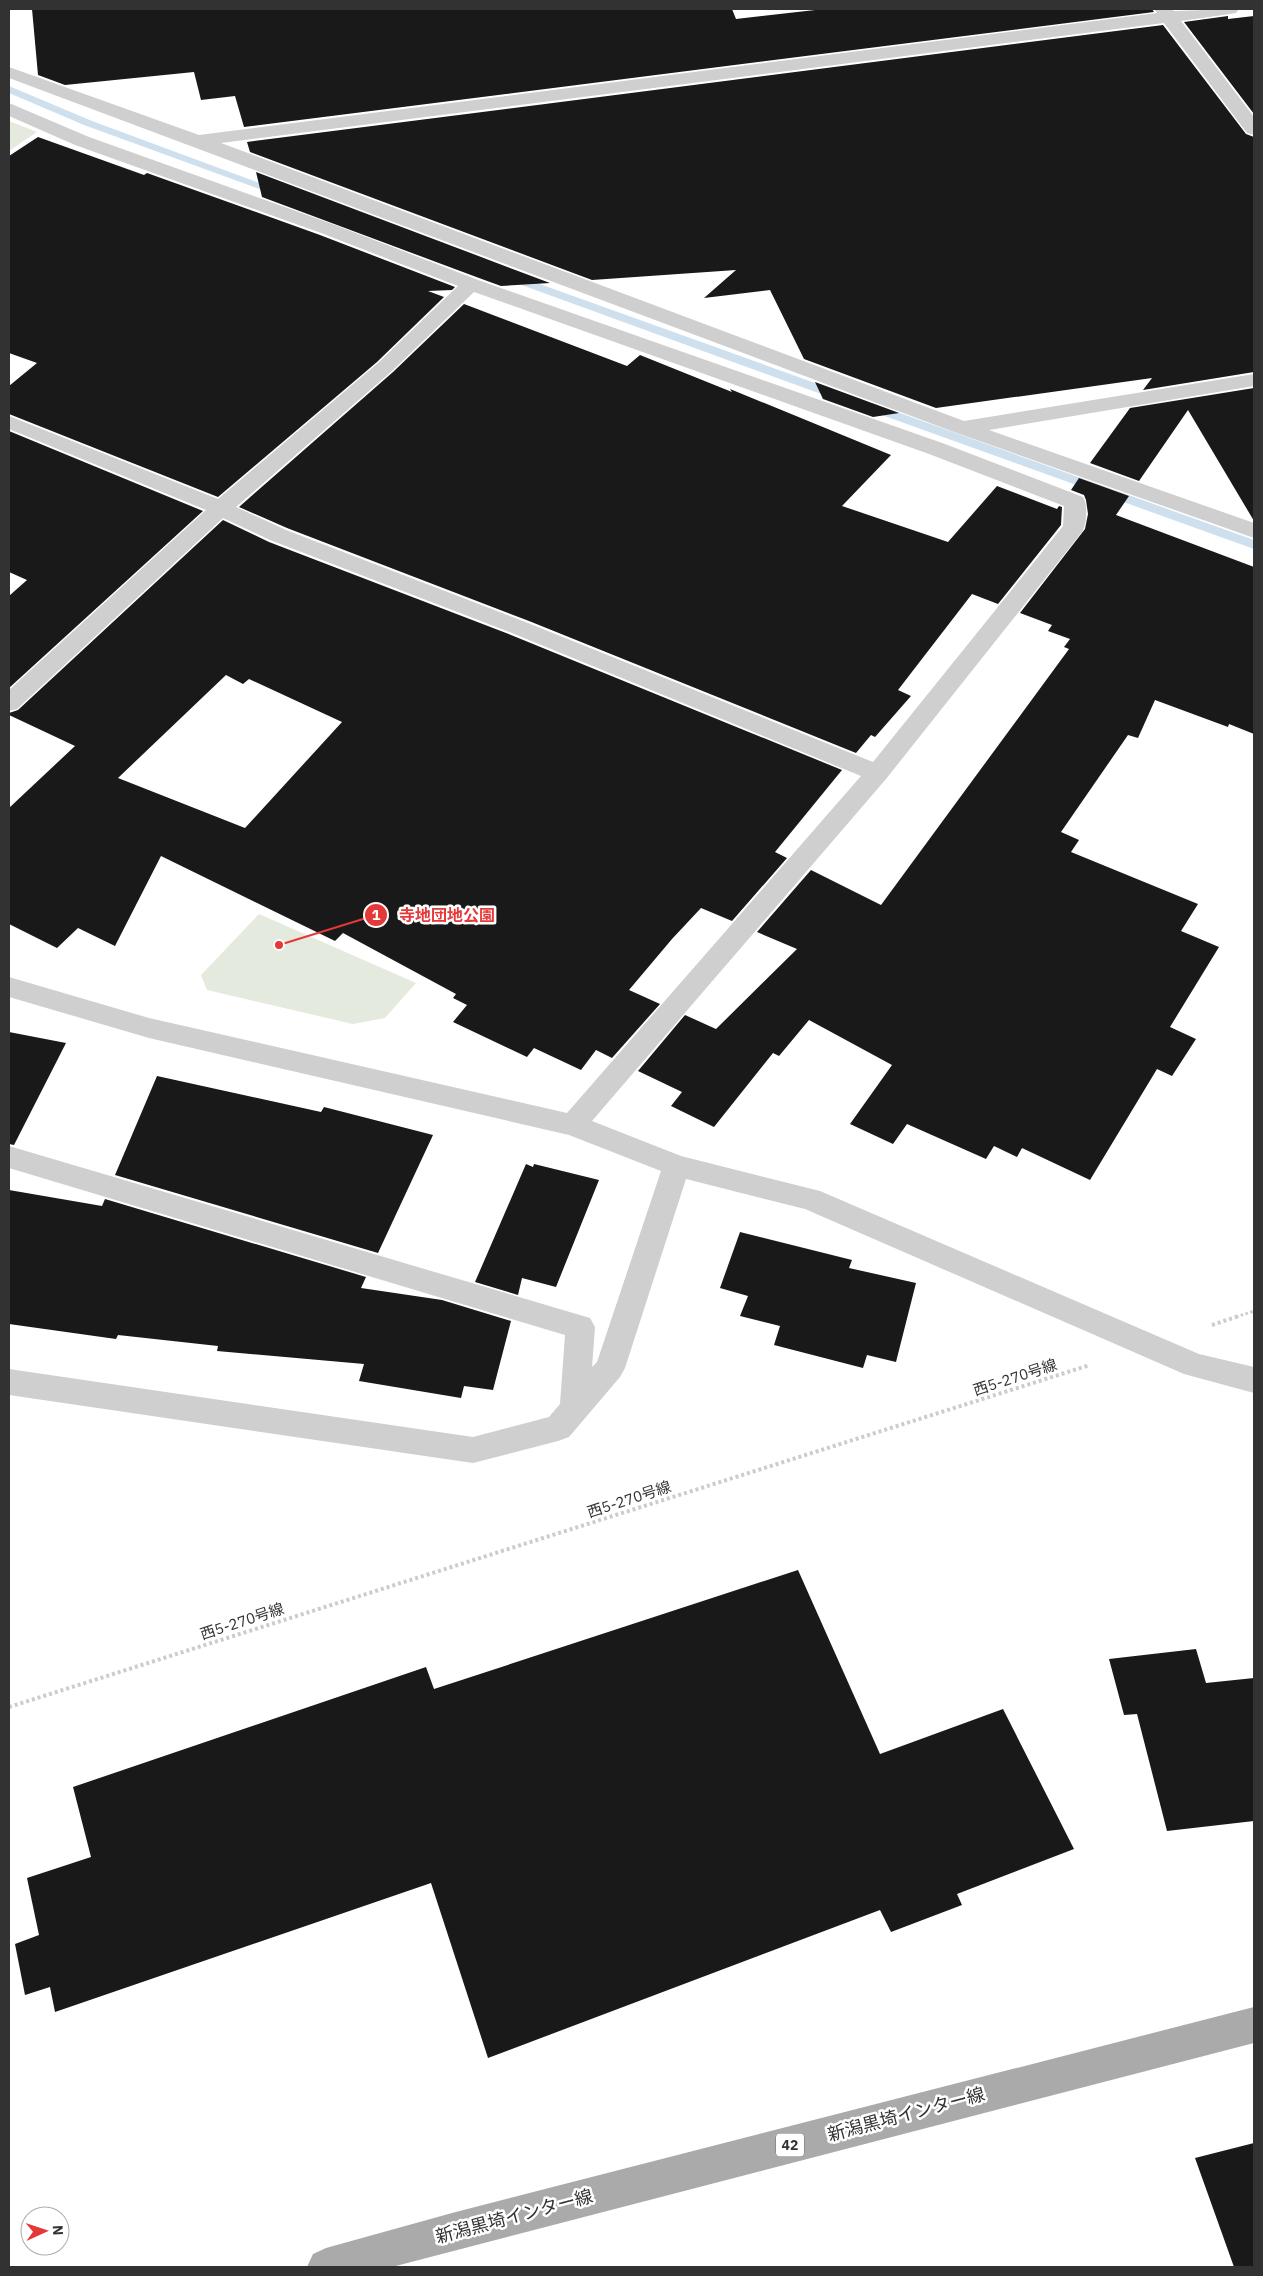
<svg xmlns="http://www.w3.org/2000/svg" width="1263" height="2276" viewBox="0 0 1263 2276" font-family="'IBM Plex Sans','Noto Sans JP',sans-serif">
<rect width="100%" height="100%" fill="#fff"/>
<!-- green -->
<path fill="#e4ebde" d="M9,121L37,132L9,151Z
M259,914L416,983L385,1018L353,1024L207,990L201,975Z"/>
<g fill="none" stroke-linecap="round" stroke-linejoin="round">
<!-- stream -->
<path fill="#cedfed" fill-rule="evenodd" d="M9,86L92,121L286,193L280,196L276,195L84,125L9,93Z
M509,273L843,393L845,396L843,399H835L505,279V275Z
M872,403L1254,540V549L868,410L866,407Z"/>
</g>
<!-- building -->
<path fill="#191919" fill-rule="evenodd" d="M32,9H732L736,19L824,9H1152L1154,12L244,127L235,96L201,100L194,72L65,85L38,75Z
M1228,16V19L1254,16V114L1184,22Z
M1163,25L1246,134L1254,137V372L1143,390L1152,378L936,408L804,359L770,290L704,298L736,270L592,280L250,152L247,142Z
M38,137L144,175L147,173L320,235L455,287L452,290L428,291L444,297L377,362L218,497L9,414V386L37,363L9,353V156Z
M256,172L550,283L501,286L479,278L262,197Z
M464,304L627,366L640,355L732,392L730,389L891,455L842,506L948,542L997,486L1057,509L1059,506L1062,507L1061,525L998,604L972,594L898,690L911,696L875,737L871,735L856,753L529,621L287,528L239,507L393,372Z
M815,382L899,413L873,417L823,399Z
M1254,388V521L1188,410L1139,481L1090,463L1130,408Z
M9,431L203,511L9,688V596L27,580L9,572Z
M1079,478L1129,496L1116,515L1254,567V734L1229,724L1228,727L1155,700L1138,738L1128,735L1061,832L1079,840L1071,852L1198,904L1181,931L1219,947L1170,1027L1196,1039L1172,1076L1157,1069L1090,1180L1022,1148L1017,1157L994,1146L986,1159L907,1124L893,1144L850,1124L892,1065L809,1020L779,1056L773,1053L714,1127L671,1106L682,1092L638,1071L685,1015L716,1029L797,949L757,932L811,870L881,905L1069,649L1064,647L1070,639L1048,631L1052,625L1020,613L1085,529L1088,514L1086,500L1084,495L1071,490Z
M223,520L269,542L511,635L842,770L775,852L787,858L732,921L701,908L672,939L629,990L660,1004L612,1058L596,1050L581,1070L534,1048L527,1057L453,1022L467,1005L453,998L456,994L343,933L335,941L161,856L115,946L78,928L57,948L9,924V808L75,746L9,715V713L18,710ZM226,675L243,684L249,679L342,722L245,828L118,778Z
M9,1032L66,1043L14,1145L9,1144Z
M157,1076L321,1112L324,1107L433,1135L378,1253L115,1175Z
M526,1164L533,1167L534,1164L599,1180L556,1287L522,1278L518,1295L475,1282Z
M9,1190L102,1206L105,1199L366,1277L361,1288L442,1300L511,1321L493,1390L464,1386L461,1398L359,1381L364,1364L217,1351L218,1346L118,1335L116,1339L9,1324Z
M740,1232L852,1260L849,1268L916,1283L896,1362L867,1355L863,1368L774,1345L780,1326L740,1316L748,1296L720,1288Z
M798,1570L880,1754L1003,1709L1074,1849L957,1894L962,1905L891,1932L880,1910L488,2058L431,1883L55,2012L50,1987L25,1995L15,1944L39,1935L27,1878L91,1857L73,1787L426,1667L434,1689Z
M1196,1649L1206,1683L1254,1678V1821L1167,1831L1137,1714L1124,1715L1109,1659Z
M1254,2143V2267H1234L1195,2158Z"/>
<g fill="none" stroke-linecap="round" stroke-linejoin="round">
<!-- path-far1 -->
<path stroke="#ccc" stroke-width="3" stroke-dasharray="2.5 2.5" stroke-linecap="butt" d="M1236,1317L1254,1311"/>
<!-- path -->
<path stroke="#ccc" stroke-width="4" stroke-dasharray="3 3" stroke-linecap="butt" d="M1212,1325L1239,1316
M9,1707L1090,1365"/>
<!-- minor -->
<path fill="#cfcfcf" fill-rule="evenodd" d="M1154,9H1172L1174,11L1239,9L1236,13L1230,14L1181,21L1254,117V135L1247,133L1164,23L221,143L964,421L1254,374V386L989,430L1254,523V538L954,432L9,78V67L199,135L1157,13Z
M9,103L89,137L335,225L478,280L945,444L1083,497C1088,505 1087,524 1082,532L886,779L592,1121L681,1156L820,1191L1199,1354L1254,1367V1393L1184,1374L805,1209L686,1179L625,1368L620,1377L569,1437L558,1441L473,1463L9,1395V1369L473,1437L549,1417L560,1404L565,1335L9,1168V1146L590,1318L595,1327L592,1367L597,1362L661,1171L569,1135L149,1038L9,997V977L149,1018L567,1113L861,776L512,633L270,540L223,518L17,709L9,711V690L206,510L9,429V416L218,499L378,363L458,286L321,233L75,145L9,116ZM474,292L929,454L1064,506L1063,526L873,762L528,623L286,530L236,507L392,371Z"/>
<!-- primary -->
<path fill="#aaa" fill-rule="evenodd" d="M1254,2007V2043L392,2267H307L313,2254L326,2248L452,2213Z"/>
</g>
<g text-anchor="middle" dominant-baseline="central" stroke-width="5" stroke-linejoin="round" paint-order="stroke">
<!-- shield labels -->
<rect fill="#fff" stroke="#707070" stroke-width="1" x="776" y="2133.5" width="28" height="23" rx="4"/>
<g font-size="14" font-weight="bold" fill="#323232">
<text x="790" y="2145">42</text>
</g>
<!-- street labels -->
<g font-size="15" fill="#323232" stroke="#fff">
<text transform="translate(1015 1377) rotate(-18)">西5-270号線</text>
<text transform="translate(629 1499) rotate(-18)">西5-270号線</text>
<text transform="translate(242 1621) rotate(-18)">西5-270号線</text>
</g>
<!-- near-street labels -->
<g font-size="18" fill="#323232" stroke="#fff">
<text transform="translate(906 2114) rotate(-15)">新潟黒埼インター線</text>
<text transform="translate(514 2216) rotate(-15)">新潟黒埼インター線</text>
</g>
</g>
<!-- callouts -->
<path fill="none" stroke="#e53839" stroke-width="2" d="M279 945L376 915"/>
<g fill="#e53839" stroke="#fff" stroke-width="2">
<circle cx="279" cy="945" r="5"/>
<circle cx="376" cy="915" r="12"/>
</g>
<g font-size="15" text-anchor="middle" font-weight="bold" fill="#fff">
<text x="376" y="920">1</text>
</g>
<g font-size="16" text-anchor="middle" font-weight="bold" fill="#e53839" stroke="#fff" stroke-width="5" stroke-linejoin="round" paint-order="stroke">
<text x="447" y="921">寺地団地公園</text>
</g>
<!-- border -->
<rect width="1263" height="2276" fill="none" stroke="#323232" stroke-width="20"/>
<!-- north arrow -->
<g transform="translate(45 2231) rotate(87)"><circle r="24" fill="#ffffff" stroke="#adadad"/>
<path d="M0-4L9 19L0 12L-9 19Z" fill="#e53839"/>
<text y="-8" font-size="14" font-weight="bold" text-anchor="middle" fill="#323232">N</text>
</g>
</svg>
